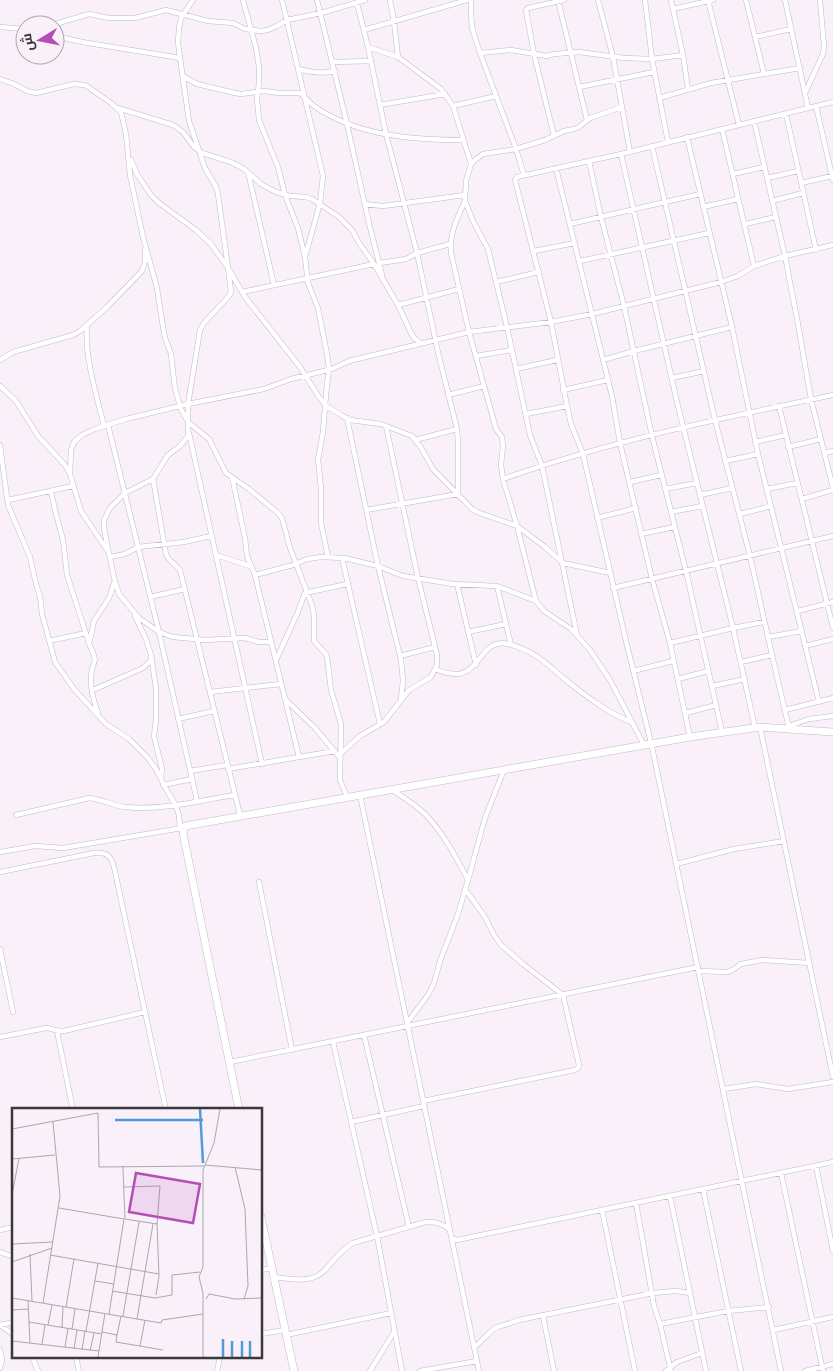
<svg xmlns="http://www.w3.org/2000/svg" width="833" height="1371" viewBox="0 0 833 1371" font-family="'IBM Plex Serif',Cairo,serif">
<rect width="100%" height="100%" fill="#f9f0f9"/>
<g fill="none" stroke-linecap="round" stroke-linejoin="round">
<defs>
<path id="street" d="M243,0L256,48L259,67V83L257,99L259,120L278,167L285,195L298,228L305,257L308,283L318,308L327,354L329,369L326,394L323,432L318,460L321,488V523L328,557
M282,0L323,176L320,203L305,257
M317,0L347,124L369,223L382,275
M390,0L394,22L398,57
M471,0V13L472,28L480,53L516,149L483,154L475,160L471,164L466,181L465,201L473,221L488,249L507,327L530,435L542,466L577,635
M558,0L587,120
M598,0L613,57L630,152
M645,0L652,59L668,142
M671,0L683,55L688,89
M708,0L739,125
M746,0L764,74
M785,0L808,108
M357,3L368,47L386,134L417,253L438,352L457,429L458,442V494L366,510
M673,9L713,0
M52,25L89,14L109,18H135L166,10L208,21L233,23L245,29L261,31L268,30L277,26L287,20L321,13L365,0
M0,27L25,29
M364,30L467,0
M55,36L82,42L180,58
M755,37L791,29
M368,47L398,57L441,89L453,106L471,164
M480,53L511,50L547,56L554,54L579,52L624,58L652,59L683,55
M333,62L371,61
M298,69C311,72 322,74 335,71
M183,76L197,84L235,93L241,94L264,91L279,93H300C305,97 309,102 314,106C357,136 413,140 463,140
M0,79L14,84L27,91L36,93L74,84L85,85L111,103L121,112L126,134L130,175L143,237L157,288L163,327L165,338L171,354L175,389L181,409L188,422L209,439L226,473L249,489L278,513L282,518L290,548L312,605L314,616V641L326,654L327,657L331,690L341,724L340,780L347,797
M579,87L654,72
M805,93L823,54L824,46L820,0
M659,98L711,83L800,68
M380,105L445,94
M453,106L496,96
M816,106L833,180
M118,108L173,125L183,132L194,147L202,153L231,162L244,169L261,184L276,192L290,196L306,197L312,199L339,217L352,230L359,243L374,264L398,305L411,333L414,338L421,343
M786,114L816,250
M754,121L785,256L798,324L811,399L833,488
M722,129L754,266
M554,136L534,54L526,10L528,8L564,0
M687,137L732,327L758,454L819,702
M652,146L715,420L750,556L772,655L789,728
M621,154L677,402L733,628L755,728
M131,160L137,174L151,195L159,203L196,230L211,244L228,268L245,297L300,367L317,394L325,405L341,415L350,420L381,424L412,436L420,446L433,469L472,509L477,512L517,526L545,547L563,563L610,573
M589,161L601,217L624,306L652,436L686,571L722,732
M556,168L612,396L620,443L652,579L670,643L690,737
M248,172L274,285
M733,174L764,167
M524,175L516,149L545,140L564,131L574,129L579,127L590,118L622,107
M767,178L798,171
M801,183L832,176
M465,201C457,218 449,235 451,253L469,332L493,418L496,429L502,437L503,446L501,465L503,479L517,526L536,601L544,611L571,629L590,650L610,680L644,745
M772,201L803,193
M365,204L383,206L465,195
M703,207L738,199
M570,224L700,194
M745,224L776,217
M534,251L575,243
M580,261L709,233
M380,263L406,259L417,253L450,244
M496,282L539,272
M242,292L374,264
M398,305L459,289
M87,326C84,355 97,397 104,426
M476,356L512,350
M0,360L13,352L73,335L80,331L107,307L142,271L145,262V250
M603,360L634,351L732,327
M516,369L557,360
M672,378L704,371
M0,386L16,401L38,436L65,465L70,474L81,511L109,553L115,582L119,594L139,618L159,632L173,637L205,640L245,638L259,642H271
M563,390L608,380
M448,395L484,386
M779,406L833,628
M526,414L567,406
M347,418L378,566L401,660L403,681L401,698
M108,425L159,632L197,801
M189,433L262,764
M415,440L457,429
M755,442L786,435
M0,445L8,505L30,557L36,584L40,596L42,614L55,662L74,689L106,724L129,739L148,758L156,769L166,789L175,804L179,815L180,828
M788,447L821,439
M825,453L833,451
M725,461L758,454
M70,474L71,450L74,442L82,435L95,429L126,419L188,404L264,389L291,379L332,369L349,361L469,332L551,322L592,314L721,282L738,276L754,266L785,256L833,245
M232,477L245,538L247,556L255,575L299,757
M153,479L166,554C169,562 176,564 180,570L240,815
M503,479C610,441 722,418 833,395
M630,482L661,475
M665,489L697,483
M767,489L797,483
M51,491L55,510L63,540L67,575L90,646C100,666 91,660 91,677C90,688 94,702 98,713
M700,495L732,488
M802,499L833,490
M8,500L73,486
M671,512L702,506
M740,514L771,506
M597,518L636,508
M641,534L674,527
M108,550L104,528V520L110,508L125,493L153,479L168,455L180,446L188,436V404L200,330L204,323L229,296L231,292L228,268L218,194L216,187L205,168L189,121L180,58L178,42L179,28L181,18L193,0
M216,555L250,566
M110,557L125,554L138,547L184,542L211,536
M342,558L380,724
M255,575L293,565L307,559L321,557L344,558L378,566L403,576L453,584L497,586L536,601
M457,584L476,665
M497,586L511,645
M613,588L833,536
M150,597L185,589
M798,611L833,602
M135,616L146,639L151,655L156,688V719L154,736L162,769L161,778
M468,632L506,624
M768,637L802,631
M90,640L94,621L109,598L114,583
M49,641L86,633
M670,643L733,628L764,622
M805,646L833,639
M400,656L435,647
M276,660L297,614L305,593L347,584
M741,662L772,655
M435,669C442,672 450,674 458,674C481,671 482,638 508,644C539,652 549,667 572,685C590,699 610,714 631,722
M633,671L673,661
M678,679L708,671
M712,686L745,679
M93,690L143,668L152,659
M210,692L281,684
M285,699L315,728L340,758
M785,710L833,698
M686,713L716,705
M178,719L214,711
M789,726L809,719L833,716
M760,727L833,1077
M340,754L360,736L384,722L409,690L431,677L437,665V655L418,578L386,426
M228,769L335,751
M190,771L227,765
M163,785L192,779
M392,790C403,797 416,805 426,815C444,834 456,857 468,880
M360,795L479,1371
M16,815L89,798C102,799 113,806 126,807C161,811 201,800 235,795
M0,852L35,846L63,848L182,828
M676,864L734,849L784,841
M0,872L94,853C106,852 111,855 114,867L166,1110
M259,882L292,1050
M0,949L13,1012
M699,971L728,972L734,969L741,964L762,960L809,963
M407,1023L428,995L434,983L441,958L457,917L468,880L485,818L504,770
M57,1031L73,1110
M364,1035L409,1227
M0,1037L46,1028C52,1028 57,1032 64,1031L145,1012
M333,1042L377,1236L402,1371
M230,1062L698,967
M724,1089L756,1084L788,1089L833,1082
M423,1101L575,1070L578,1068L579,1065L563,995L523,964L501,945L494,935L485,917L465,889
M351,1122L424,1106
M816,1166L833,1251
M781,1173L823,1371
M703,1189L741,1371
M670,1196L706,1371
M636,1203L654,1306L660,1324L671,1371
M602,1210L635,1371
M0,1230L14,1227
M452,1238L457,1240L833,1162
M0,1252L14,1257
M261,1270L272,1268
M274,1277C290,1279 311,1284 324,1271C335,1260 338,1252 353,1243L426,1222C436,1222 442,1223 450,1230
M543,1316L554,1371
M660,1324L728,1311L769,1307
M0,1325L14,1335
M0,1325L14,1322
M773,1330L833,1317
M261,1334L285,1330
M286,1335L391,1313
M474,1348L485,1337L495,1328L519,1320L653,1293L676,1291L690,1293
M0,1350L2,1360L0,1368
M32,1357L38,1371
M76,1357L79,1371
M217,1371L220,1357
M370,1371L394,1332
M420,1371L477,1361
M666,1371L677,1362L702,1353
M781,1371L652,747L626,641L583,454L571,424L567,406L551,322L515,180L517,177L621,154L833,102
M805,1371L833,1364"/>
<path id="secondary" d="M239,1110L184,838L183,831L185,826L690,737L760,727L833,732
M261,1217L294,1371"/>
</defs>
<!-- street casing -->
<use href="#street" stroke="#c2bac2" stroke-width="5.5"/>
<!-- secondary casing -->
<use href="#secondary" stroke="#c2bac2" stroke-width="8"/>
<!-- street -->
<use href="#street" stroke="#fff" stroke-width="4.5"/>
<!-- secondary -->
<use href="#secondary" stroke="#fff" stroke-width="7"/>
</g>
<!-- overview -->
<g transform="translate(12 1108)">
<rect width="250" height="250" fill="#f9f0f9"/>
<path fill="none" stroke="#519bda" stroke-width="2.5" d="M188,1L191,55M103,12H191M211,231V249M238,233V249M220,249V233M230,249V233"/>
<path fill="none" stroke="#ada6ad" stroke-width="1" d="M0,21L86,5L87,59L192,58M0,51L43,47M193,57L250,62M111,58V62L113,111L145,116L148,78L112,79M223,59L233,101L236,178L232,191M0,87L7,50M47,100L112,111M0,136L41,134M18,146L20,193M38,147L147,166M0,154L40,140M83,173L102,176M100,183L143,190L160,187V167L188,164M144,187L147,168L145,115M0,190L149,215L150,212L191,206M194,191L197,186L223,191L250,190M16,193L18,235M31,195L48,88L41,14M54,199L62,151M0,202L16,201M97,206L112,111M111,208L127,114M125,211L141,116M17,214L90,226M36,217L40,197M50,219L51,199M60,221L63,201M74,223L86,155M90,224L105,227L104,234L151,242M105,227L109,208M0,233L87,243M30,236L33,217M128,238L133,212M53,239L56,220M62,241L65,222M70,242L73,223M78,243L82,225M86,249L93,205M191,249V185L187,169L191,159V62L202,35L208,1"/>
<path fill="#b34eb4" fill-opacity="0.15" stroke="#b34eb4" stroke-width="2.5" d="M124,65L188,76L181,115L117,104Z"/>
<rect width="250" height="250" fill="none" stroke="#3b383b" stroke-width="2.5"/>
</g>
<!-- north arrow -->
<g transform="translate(40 40) rotate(260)"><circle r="24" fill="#f9f0f9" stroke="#ada6ad"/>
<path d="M0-4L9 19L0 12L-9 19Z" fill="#b34eb4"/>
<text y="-8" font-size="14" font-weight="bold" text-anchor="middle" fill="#3b383b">ش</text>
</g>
</svg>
